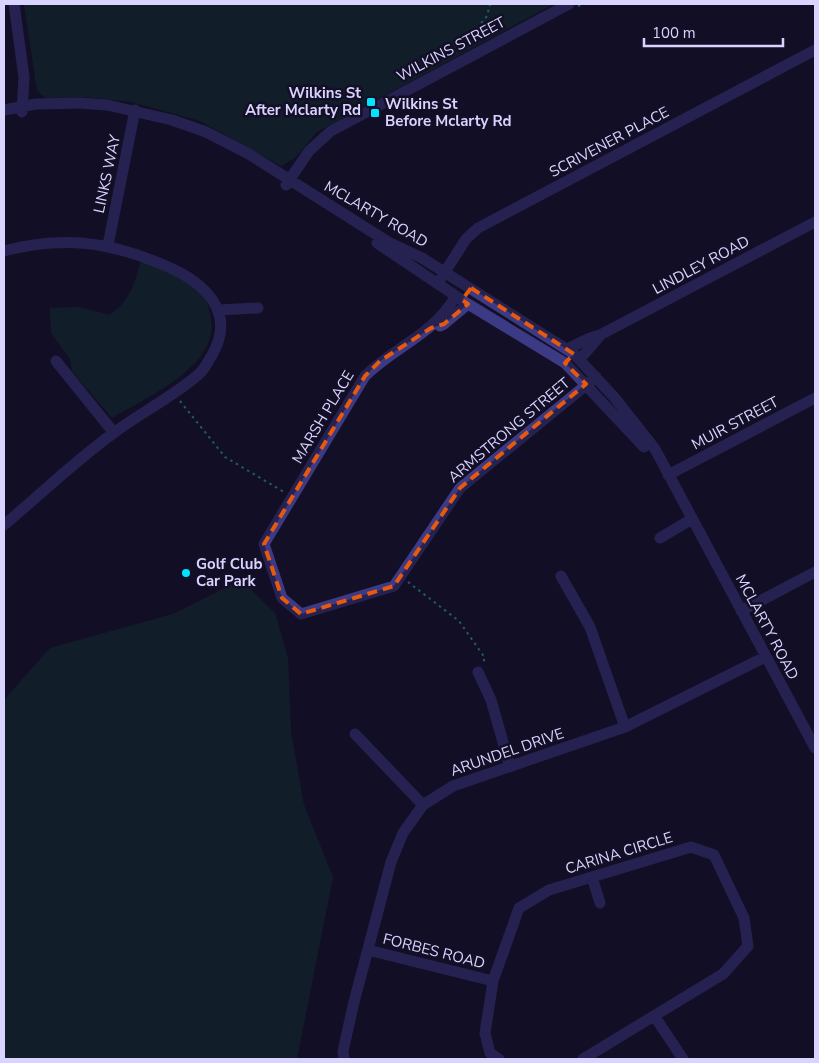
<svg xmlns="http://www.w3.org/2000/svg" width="819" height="1063" viewBox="0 0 819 1063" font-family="'Nunito Sans',sans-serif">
<rect width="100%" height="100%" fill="#130f26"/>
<!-- green -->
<path fill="#12302f" d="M24,4H554L317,132L295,158L281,166L200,121L131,102L84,97L46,98L37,91Z
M141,261C156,267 186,278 197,287C205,293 208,305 210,314C224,364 147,397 112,418L72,371L70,359L51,333L50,308L79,307L110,315C131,299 134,285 141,261Z
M241,580L275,613L288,658L291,732L304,805L333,877L297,1059H4V700L50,648L173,614Z"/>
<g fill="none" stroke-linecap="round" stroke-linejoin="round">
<!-- path -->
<path stroke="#2fb8b0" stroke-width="2" stroke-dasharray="2.5 4" stroke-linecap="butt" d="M578,6L583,4
M472,44L469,38L487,16L490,4
M180,401L225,457L284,492
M408,582L459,621L485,658L482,664"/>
<!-- minor -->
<path stroke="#3d3a85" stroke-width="11" d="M14,4L24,77L22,112
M4,110L36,104L79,103L107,105L172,120L206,132L249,154L388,242L422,258L574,354L614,397L655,449L815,748
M286,185L309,151L331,131L569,4
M377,243L468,304L565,363L644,447
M108,245L135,110
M4,251C63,235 111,242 166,266C204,282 237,312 212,355C208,361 205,369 199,374C174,396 142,412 115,432C76,460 41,494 4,525
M441,278L466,239L478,228L815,50
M456,296C432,336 397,345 365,376L264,544L282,598L301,614L394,586L460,488L596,377
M219,310L258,308
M440,326L444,324L468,304
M567,349L590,338L600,335L815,222
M580,359L599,337
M56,361L114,433
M668,475L815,398
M660,538L692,519
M561,576L590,627L625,727
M741,611L815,572
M478,672L491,700L510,767
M355,734L423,805
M592,877L600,903
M368,950L493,981
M655,1017L683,1059
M344,1059L343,1051L354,1002L391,862L403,833L423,805L453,786L625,727L765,657
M499,1059L490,1053L485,1033L493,981L519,908L549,890L691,847L714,855L744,918L748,946L723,974L583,1059"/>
</g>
<!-- marked area -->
<path d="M0 0H819V1063H0ZM471,288L574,354L565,363L586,384L460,488L394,586L301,614L282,598L264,544L365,376L380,361L431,328L444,324L468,304L462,300Z" fill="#130f26" fill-opacity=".55" fill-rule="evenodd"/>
<path fill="none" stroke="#e8590c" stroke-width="4" stroke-dasharray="10 6" stroke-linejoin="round" d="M471,288L574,354L565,363L586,384L460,488L394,586L301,614L282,598L264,544L365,376L380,361L431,328L444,324L468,304L462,300Z"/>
<!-- markers -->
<g fill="#00e5ff" stroke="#130f26" stroke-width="2">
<rect x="366" y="97" width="10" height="10" rx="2.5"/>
<rect x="370" y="108" width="10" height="10" rx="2.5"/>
<circle cx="186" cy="573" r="5"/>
</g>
<g text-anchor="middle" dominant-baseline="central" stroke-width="5" stroke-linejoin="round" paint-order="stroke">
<!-- street labels -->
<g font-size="15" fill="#d9d4ff" stroke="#130f26">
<text transform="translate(451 49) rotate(-28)">WILKINS STREET</text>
<text transform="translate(609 142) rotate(-28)">SCRIVENER PLACE</text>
<text transform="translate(107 174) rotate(-78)">LINKS WAY</text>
<text transform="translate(376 214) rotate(30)">MCLARTY ROAD</text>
<text transform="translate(701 265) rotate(-28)">LINDLEY ROAD</text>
<text transform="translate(323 417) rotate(-59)">MARSH PLACE</text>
<text transform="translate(735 423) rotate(-28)">MUIR STREET</text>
<text transform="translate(509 430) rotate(-40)">ARMSTRONG STREET</text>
<text transform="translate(767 627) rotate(62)">MCLARTY ROAD</text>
<text transform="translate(507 752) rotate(-19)">ARUNDEL DRIVE</text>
<text transform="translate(619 853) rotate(-17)">CARINA CIRCLE</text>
<text transform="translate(434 951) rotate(14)">FORBES ROAD</text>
</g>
<!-- poi labels -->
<g font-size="15" font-weight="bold" fill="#d9d4ff" stroke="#130f26" text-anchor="start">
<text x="361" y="93" text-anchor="end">Wilkins St<tspan x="361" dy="17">After Mclarty Rd</tspan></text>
<text x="385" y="104">Wilkins St<tspan x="385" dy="17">Before Mclarty Rd</tspan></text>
<text x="196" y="564">Golf Club<tspan x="196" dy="17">Car Park</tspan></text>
</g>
</g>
<!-- border -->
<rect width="819" height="1063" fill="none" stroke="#d9d4ff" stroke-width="10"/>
<!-- scale -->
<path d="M644 38v8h139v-8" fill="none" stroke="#d9d4ff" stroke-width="2.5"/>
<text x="652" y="38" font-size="15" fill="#d9d4ff" stroke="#130f26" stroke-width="4" paint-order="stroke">100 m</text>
</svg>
